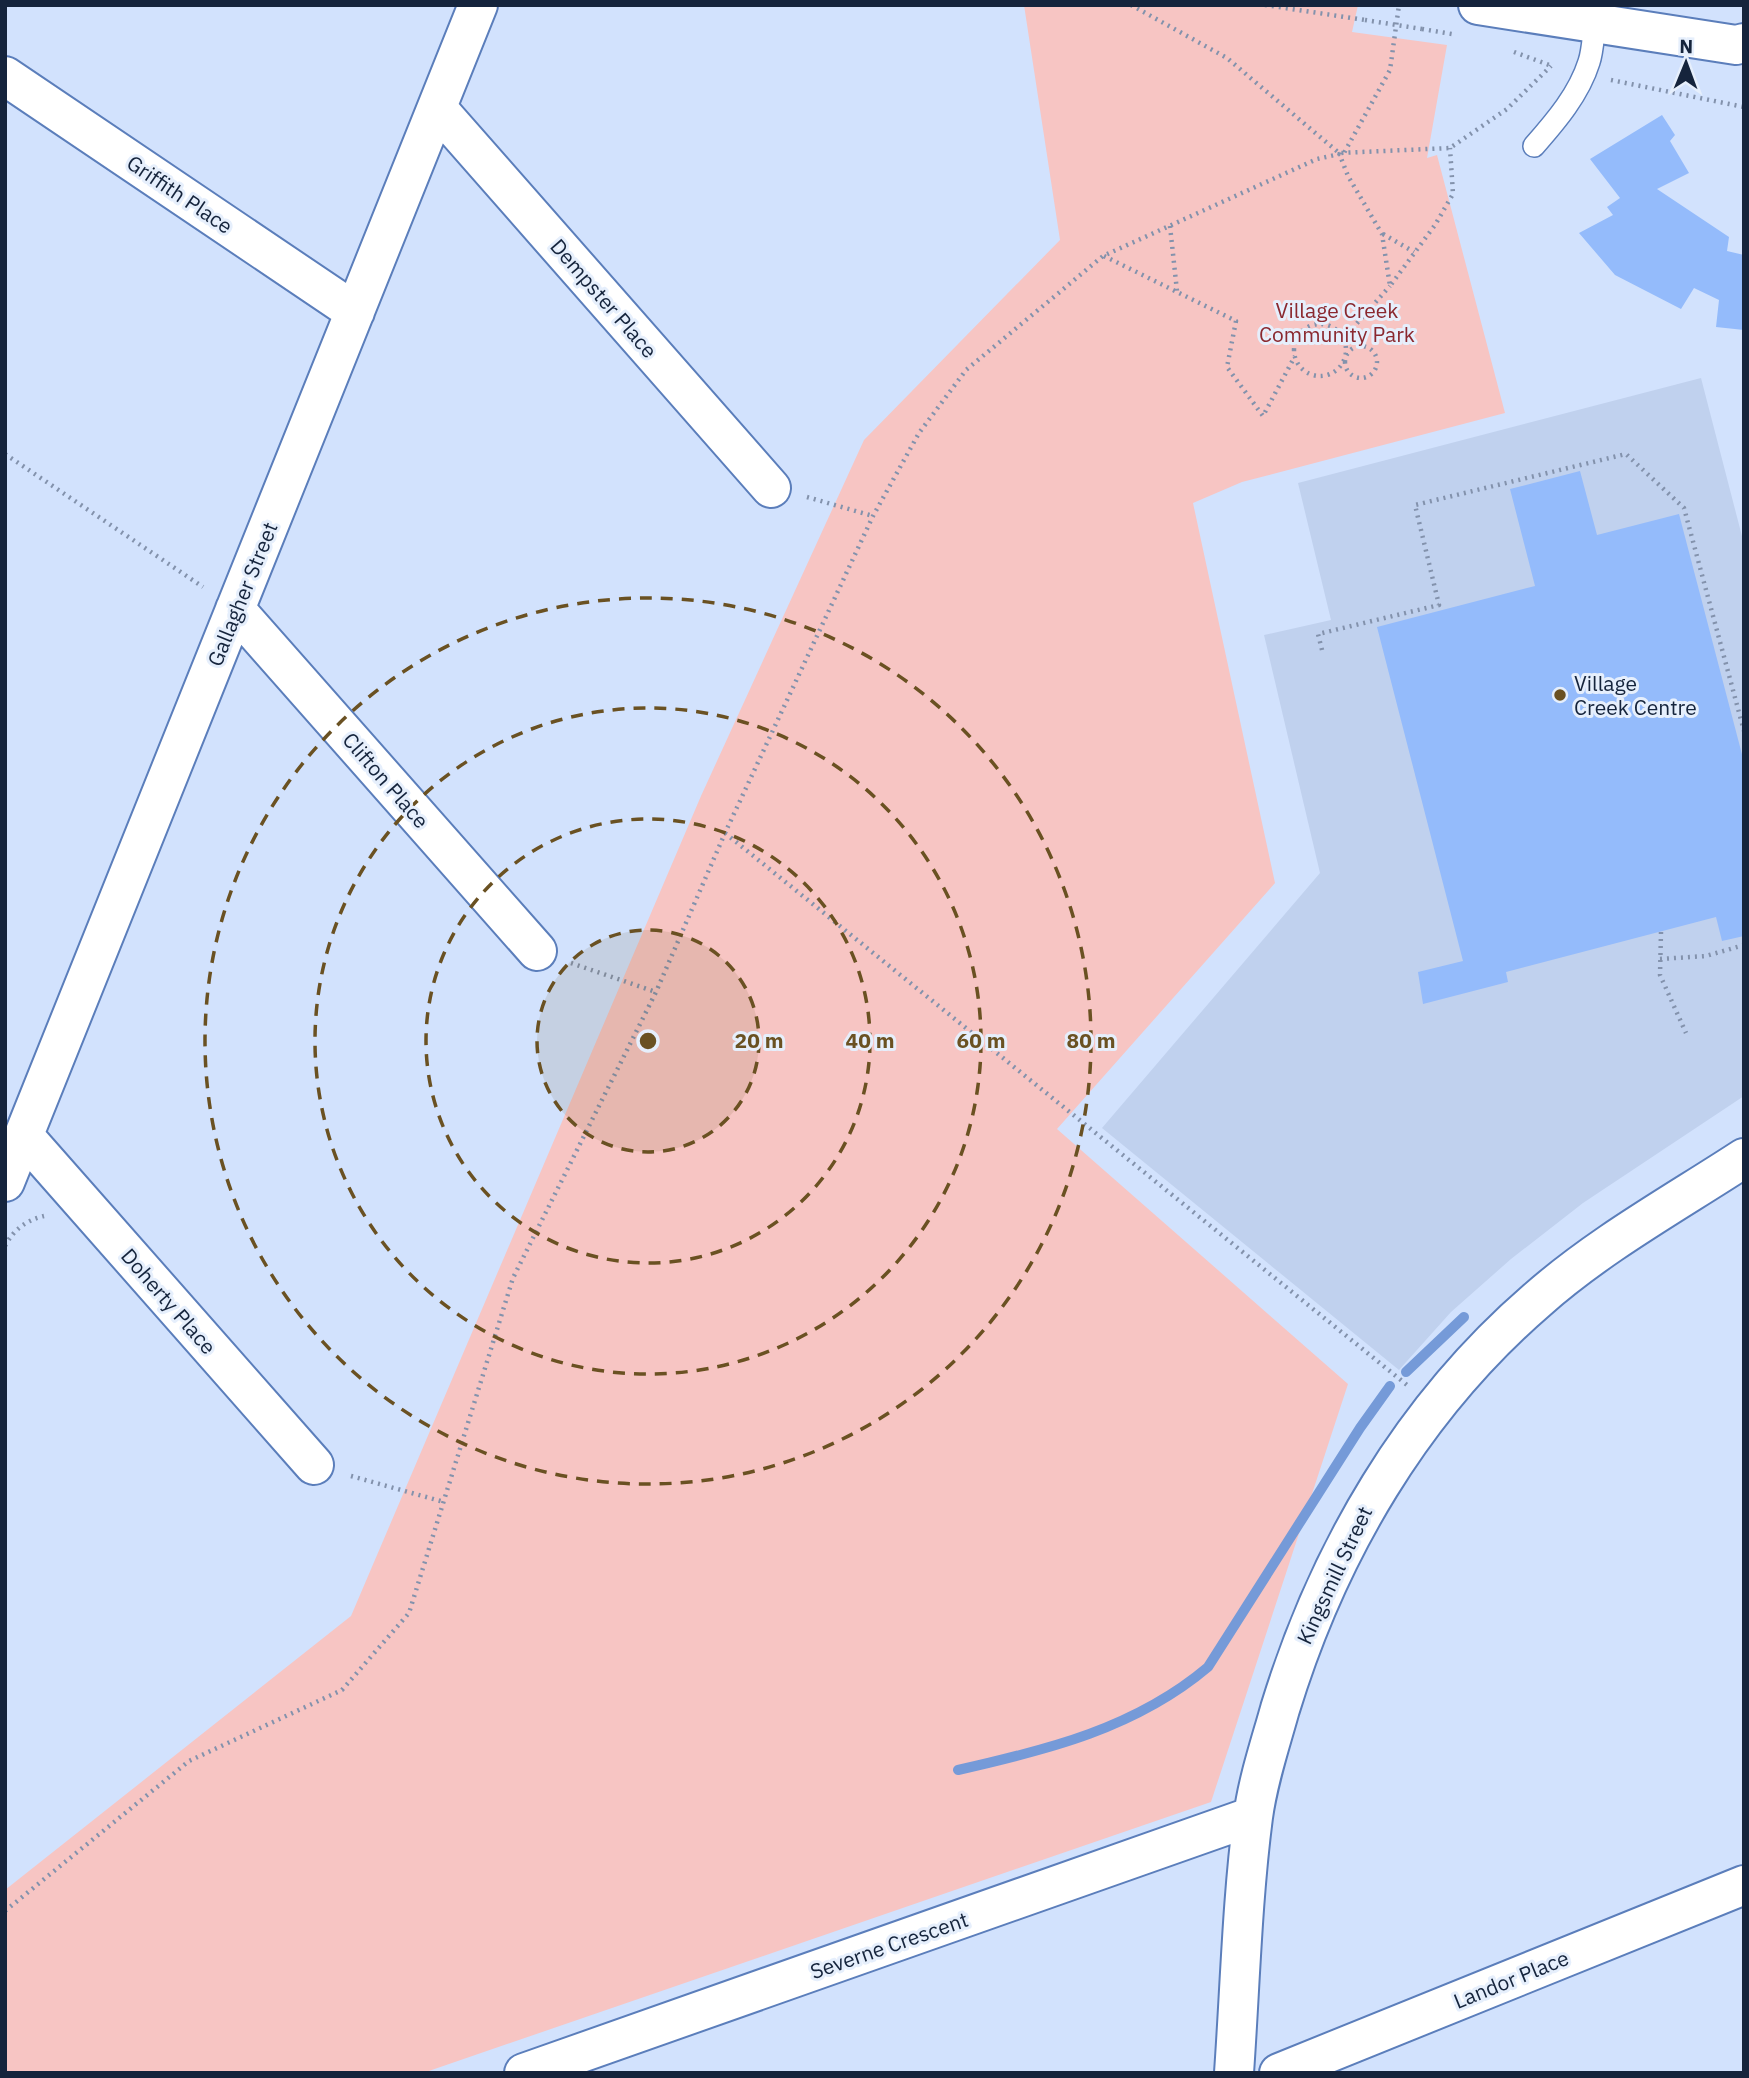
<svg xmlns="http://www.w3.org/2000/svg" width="1749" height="2078" viewBox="0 0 1749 2078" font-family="'IBM Plex Sans',sans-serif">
<rect width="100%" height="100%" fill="#d2e2fd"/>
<!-- built -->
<path fill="#c0d1ee" d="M1701,378L1744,544V1096L1583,1203L1511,1259L1451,1312L1399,1370L1102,1128L1320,873L1264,635L1331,620L1298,483Z"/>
<!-- green -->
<path fill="#f7c5c3" d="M1024,5H1358L1352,32L1447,45L1427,158L1437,155L1505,413L1242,482L1193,503L1275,883L1057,1129L1348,1384L1211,1802L423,2073H5V1890L351,1616L701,796L864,440L1060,240Z"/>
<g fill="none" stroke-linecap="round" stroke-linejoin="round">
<!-- stream -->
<path stroke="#759ad8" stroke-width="10" d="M1406,1372L1464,1317
M958,1770C1047,1750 1136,1728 1208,1667L1360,1428L1390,1386"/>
</g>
<!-- building -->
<path fill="#94bbfb" d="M1662,115L1675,135L1670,141L1689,173L1657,189L1729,237L1727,251L1744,255V330L1716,327L1719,300L1694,288L1681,309L1615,275L1579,233L1613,215L1607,207L1620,198L1590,159Z
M1580,471L1597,535L1679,514L1744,762V936L1722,941L1716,917L1506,972L1508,982L1423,1004L1418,972L1463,961L1377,627L1535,586L1510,489Z"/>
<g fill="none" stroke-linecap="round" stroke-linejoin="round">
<defs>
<path id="lane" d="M1534,146C1556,121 1579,94 1589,62C1593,50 1593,36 1595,23"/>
<path id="street" d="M5,76L355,312
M437,108L771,488
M235,609L537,951
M24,1136L314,1465
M5,1182L478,5
M524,2073L1253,1816
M1234,2073C1240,1988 1242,1901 1253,1817C1258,1780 1270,1745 1280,1709C1328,1552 1412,1408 1537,1300C1599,1245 1675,1203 1744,1158
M1279,2073L1744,1885"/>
<path id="secondary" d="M1478,5L1736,45L1744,43"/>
</defs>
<!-- lane casing -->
<use href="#lane" stroke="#5b7ebb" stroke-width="24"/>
<!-- street casing -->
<use href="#street" stroke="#5b7ebb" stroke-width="42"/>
<!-- secondary casing -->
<use href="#secondary" stroke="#5b7ebb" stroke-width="42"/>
<!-- path -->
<path stroke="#8392ac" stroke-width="4.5" stroke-dasharray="2 5" stroke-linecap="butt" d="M1131,5L1227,58L1339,153L1450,148L1507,109L1551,66
M1265,5L1365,20
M1422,29L1452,34
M1514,52L1552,66
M1611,80L1744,107
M1339,153L1348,176L1382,234L1390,286L1435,225L1453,194L1450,148
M1170,226L1177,291
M1383,234L1414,252
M1104,256L1236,321L1227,367L1263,416L1295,356
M1294 350a26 26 0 1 1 52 0a26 26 0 1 1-52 0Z
M1343,339L1390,286
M1345 362a16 16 0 1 1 32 0a16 16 0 1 1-32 0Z
M5,454L203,587
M807,497L873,516
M1322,650L1318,634L1439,605L1415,505L1626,454L1684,508L1744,731
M725,833L1407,1385
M1661,932L1660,975L1686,1033
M1660,959L1706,956L1744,945
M571,963L656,992
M5,1246C14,1229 27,1220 44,1216
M351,1476L444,1502
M5,1911L189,1761L342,1690L409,1613L513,1278L656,992L725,833L873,516L919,433L966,370L1103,256L1317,159L1344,153L1390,70L1399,5"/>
<!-- lane -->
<use href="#lane" stroke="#fff" stroke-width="21"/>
<!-- street -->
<use href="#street" stroke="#fff" stroke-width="38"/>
<!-- secondary -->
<use href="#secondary" stroke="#fff" stroke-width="38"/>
<!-- path-bridge -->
<path stroke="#8392ac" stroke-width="4.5" stroke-dasharray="2 5" stroke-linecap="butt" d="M1365,20L1422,29"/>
</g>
<!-- distance rings -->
<circle cx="648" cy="1041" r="111" fill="#6a5122" fill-opacity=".12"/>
<g fill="none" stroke="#6a5122" stroke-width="3.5" stroke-dasharray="12 9">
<circle cx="648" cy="1041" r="111"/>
<circle cx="648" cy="1041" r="222"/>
<circle cx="648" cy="1041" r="333"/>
<circle cx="648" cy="1041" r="443"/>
</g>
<!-- markers -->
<circle fill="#6a5122" stroke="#e6effc" stroke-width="2.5" cx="1560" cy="695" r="7"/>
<g text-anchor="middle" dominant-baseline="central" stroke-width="6" stroke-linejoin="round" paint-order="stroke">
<!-- street labels -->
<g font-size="21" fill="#15243c" stroke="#e6effc">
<text transform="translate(180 194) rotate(34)">Griffith Place</text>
<text transform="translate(604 298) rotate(49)">Dempster Place</text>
<text transform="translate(242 594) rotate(-68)">Gallagher Street</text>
<text transform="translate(386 780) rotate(49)">Clifton Place</text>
<text transform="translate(169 1301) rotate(49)">Doherty Place</text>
<text transform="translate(1334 1575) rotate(-65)">Kingsmill Street</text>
<text transform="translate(889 1945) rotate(-19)">Severne Crescent</text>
<text transform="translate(1511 1979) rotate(-22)">Landor Place</text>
</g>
<!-- park labels -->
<g font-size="21" fill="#8a282f" stroke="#e6effc">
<text x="1337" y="310">Village Creek<tspan x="1337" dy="24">Community Park</tspan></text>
</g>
<!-- poi labels -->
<g font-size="21" fill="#15243c" stroke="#e6effc" text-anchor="start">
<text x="1574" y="683">Village<tspan x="1574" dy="24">Creek Centre</tspan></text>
</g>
</g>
<circle cx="648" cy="1041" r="10" fill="#6a5122" stroke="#e6effc" stroke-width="3.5"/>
<g font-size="21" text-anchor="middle" font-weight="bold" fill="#6a5122" stroke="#e6effc" stroke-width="6" stroke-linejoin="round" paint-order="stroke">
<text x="759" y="1048">20 m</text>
<text x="870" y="1048">40 m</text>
<text x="981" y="1048">60 m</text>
<text x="1091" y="1048">80 m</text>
</g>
<!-- border -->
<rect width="1749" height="2078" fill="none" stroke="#15243c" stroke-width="14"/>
<!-- north arrow -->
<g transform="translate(1686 63) rotate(1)" stroke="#e6effc" stroke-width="5" paint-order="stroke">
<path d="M0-5L12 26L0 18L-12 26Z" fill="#15243c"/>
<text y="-10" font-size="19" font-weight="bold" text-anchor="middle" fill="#15243c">N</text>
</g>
</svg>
